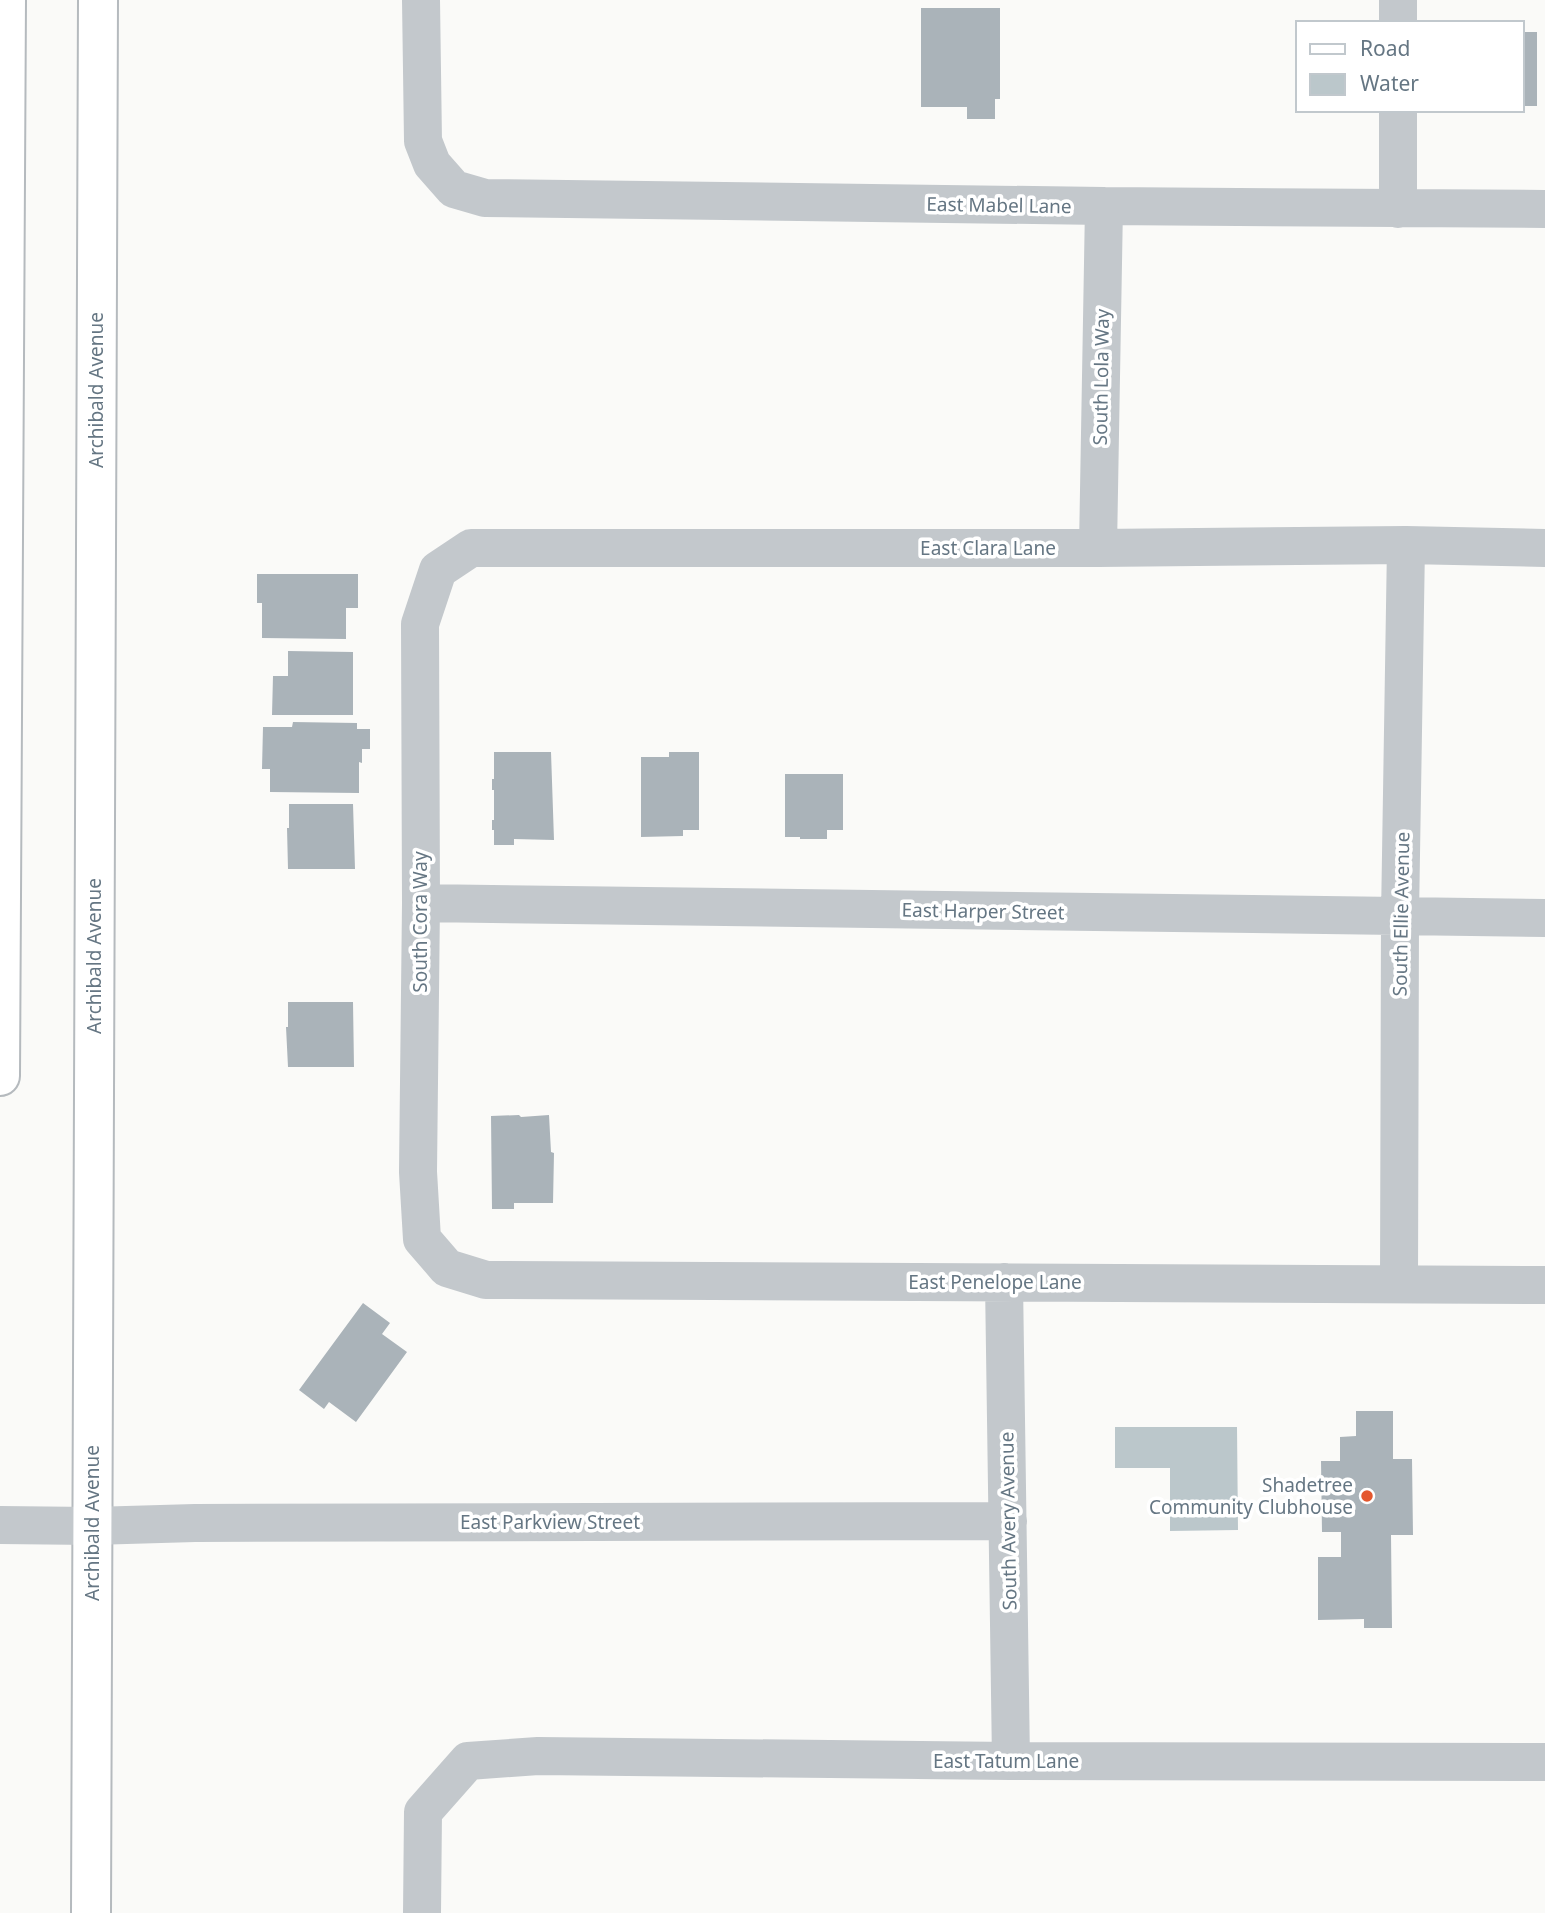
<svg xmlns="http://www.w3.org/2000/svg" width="1545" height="1913" viewBox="0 0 1545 1913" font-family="'Noto Sans',sans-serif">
<rect width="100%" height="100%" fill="#fafaf8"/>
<!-- water -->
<path fill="#bbc7cb" d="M1115,1427H1237L1238,1530L1170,1531V1468H1115Z"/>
<!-- building -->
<path fill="#aab3b9" d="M921,8H1000V99H995V119H967V107H921Z
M1522,32H1537V106H1522Z
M257,574H358V608H346V639L262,638V603H257Z
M288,651L353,652V715H272L273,676H288Z
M293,722L357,723V729H370V749H362V763L359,762V793L270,792V769H262L263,727H292Z
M494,752H551L554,840L514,839V845H494V830H492V820H494V790H492V779H494Z
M669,752H699V830H683V836L641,837V757H669Z
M785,774H843V830H827V839H800V837H785Z
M289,804H353L355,869H288L287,828H289Z
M288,1002H353L354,1067H288L286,1027H288Z
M519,1115L521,1117L549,1115L551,1152L554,1153L553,1203H514V1209H492L491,1116Z
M363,1303L390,1323L382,1334L407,1352L356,1422L329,1402L324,1409L299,1390Z
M1356,1411H1393V1459H1412L1413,1535H1391L1392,1628H1364V1619L1318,1620V1557H1341V1532H1322L1321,1461H1340V1437L1356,1436Z"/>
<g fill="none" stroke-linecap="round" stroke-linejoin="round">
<defs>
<path id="major" d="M0,1076L6,0
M91,1913L98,0"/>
</defs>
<!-- major casing -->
<use href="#major" stroke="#b5babe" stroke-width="42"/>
<!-- minor -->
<path stroke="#c3c8cc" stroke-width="38" d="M421,0L423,141L432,164L454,189L485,198L1104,206L1545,209
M1398,0V23
M1398,110V209
M1098,548L1104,206
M1545,548L1406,545L1098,548H471L438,570L420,624L421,903L418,1172L422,1239L447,1268L486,1280L1545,1285
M421,903L1545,918
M1004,1282L1011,1761
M1399,1284L1400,917L1406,545
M0,1525L92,1526L195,1523L1008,1521
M422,1913L423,1812L468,1761L538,1756L1011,1761L1545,1762"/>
<!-- major -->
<use href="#major" stroke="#fff" stroke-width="38"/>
</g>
<!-- markers -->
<circle fill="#e4572e" stroke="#fff" stroke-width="2.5" cx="1367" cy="1496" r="7"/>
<g text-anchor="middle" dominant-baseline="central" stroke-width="7" stroke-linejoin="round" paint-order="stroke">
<!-- street labels -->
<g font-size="19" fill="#657683" stroke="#fff">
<text transform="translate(999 205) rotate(1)">East Mabel Lane</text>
<text transform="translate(1101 377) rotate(-89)">South Lola Way</text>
<text transform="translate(96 390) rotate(-90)">Archibald Avenue</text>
<text x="988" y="548">East Clara Lane</text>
<text transform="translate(983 911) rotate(1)">East Harper Street</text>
<text transform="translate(1401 914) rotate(-89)">South Ellie Avenue</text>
<text transform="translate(420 922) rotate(-90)">South Cora Way</text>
<text transform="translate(94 956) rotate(-90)">Archibald Avenue</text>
<text x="995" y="1282">East Penelope Lane</text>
<text transform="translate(1008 1521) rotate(-91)">South Avery Avenue</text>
<text x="550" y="1522">East Parkview Street</text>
<text transform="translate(92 1523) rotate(-90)">Archibald Avenue</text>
<text x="1006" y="1761">East Tatum Lane</text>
</g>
<!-- poi labels -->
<g font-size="19" fill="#657683" stroke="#fff" text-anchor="end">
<text x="1353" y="1485">Shadetree<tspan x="1353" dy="22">Community Clubhouse</tspan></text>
</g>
</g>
<!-- legend -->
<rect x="1296" y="21" width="228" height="91" fill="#ffffff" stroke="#c1c8cd" stroke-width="2"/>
<rect x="1310" y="44" width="35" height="10" fill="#ffffff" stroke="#c1c8cd" stroke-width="2"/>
<text x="1360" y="56" font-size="21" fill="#657683">Road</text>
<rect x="1310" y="74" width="35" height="21" fill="#bbc7cb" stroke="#c1c8cd" stroke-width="2"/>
<text x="1360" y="91" font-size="21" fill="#657683">Water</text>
</svg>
